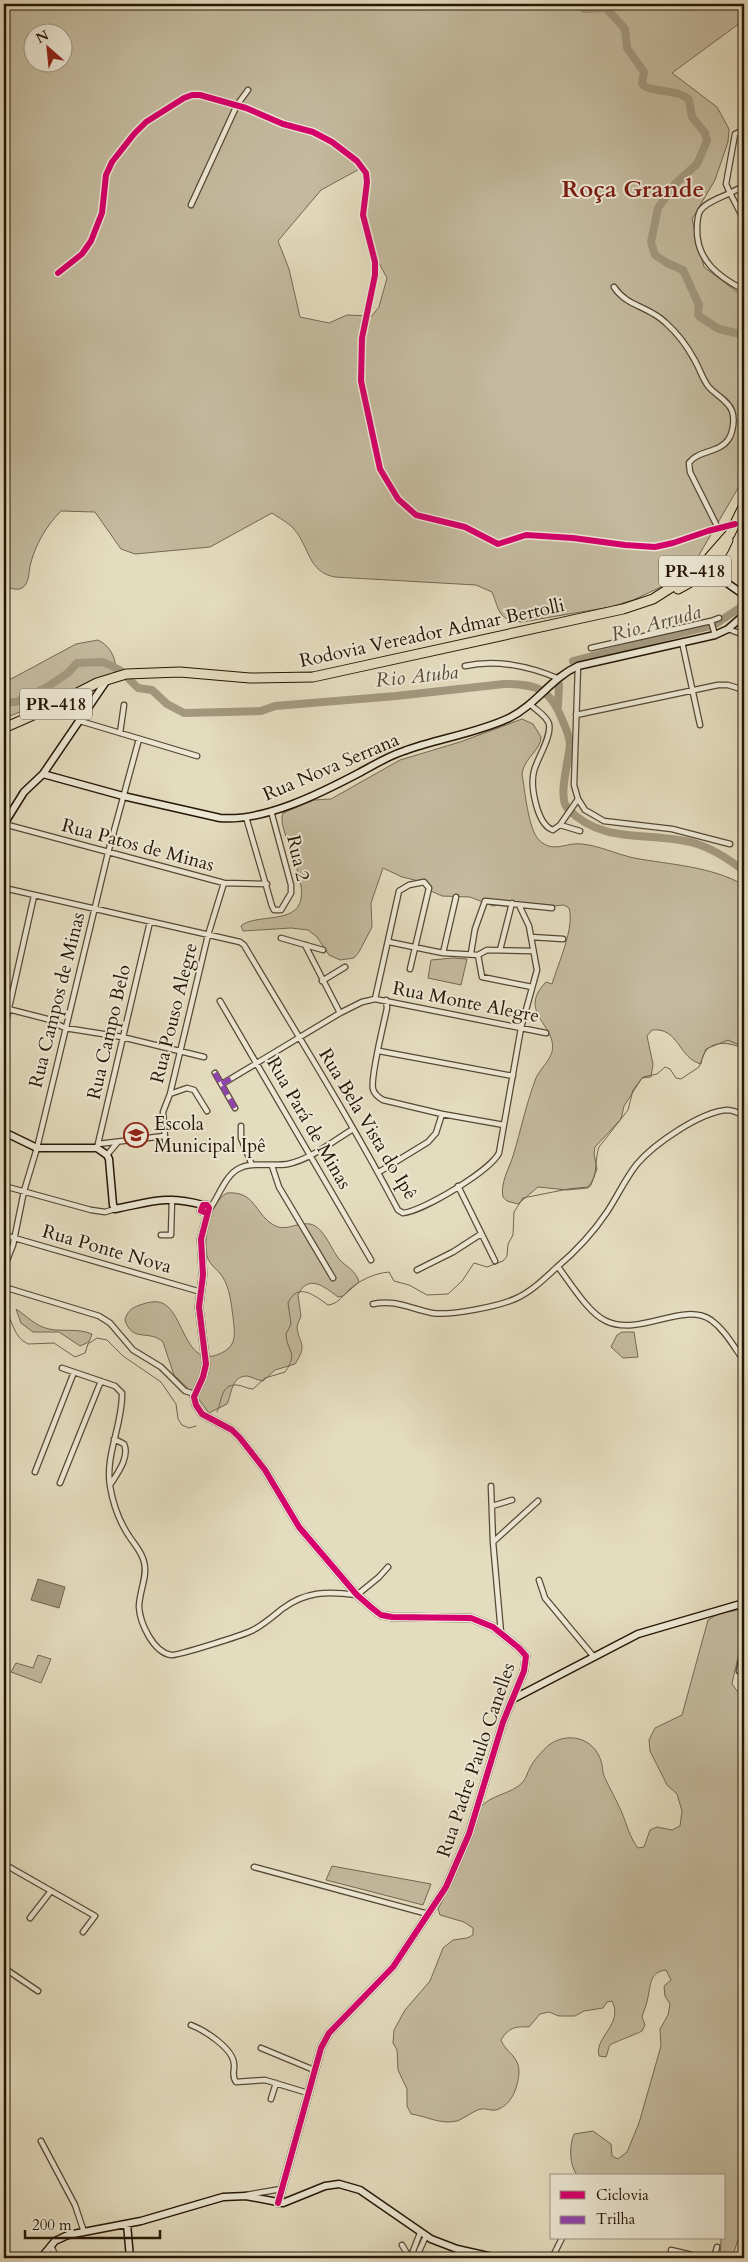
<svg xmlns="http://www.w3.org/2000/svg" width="748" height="2262" viewBox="0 0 748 2262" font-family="Cardo,serif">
<rect width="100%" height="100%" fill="#e4dcbf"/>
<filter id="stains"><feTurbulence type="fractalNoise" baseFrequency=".004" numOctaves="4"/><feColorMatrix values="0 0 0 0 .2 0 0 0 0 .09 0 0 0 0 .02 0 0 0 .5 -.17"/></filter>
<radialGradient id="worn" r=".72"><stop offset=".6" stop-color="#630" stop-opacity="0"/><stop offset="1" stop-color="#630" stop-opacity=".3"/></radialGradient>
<!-- green -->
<path fill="#c4ba9f" stroke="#746852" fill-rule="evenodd" d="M4,4H744V20L672,73L717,107L729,129L728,142L715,180L692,219L704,267L744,297V478L699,555L674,581L633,600L610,607L522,622C497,620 500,611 492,592L476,585L335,577C308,572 310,548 294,529C289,523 279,518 272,513L210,547L135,554L121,549L95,512L61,511C46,526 35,545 30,566C29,572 29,584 22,588C17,591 9,588 4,585ZM32,32H62V62H32ZM365,166L368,170L364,230L366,239L387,278L379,307L372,316L347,315L329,323L300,317L289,269L278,241L321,190Z
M98,640C109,645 115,656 116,668L113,674L10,716L7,733L4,740V677L11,679L76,644Z
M522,719L533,724L541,737C541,750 524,758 522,774C525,790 528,829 539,840C554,854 565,842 582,844C600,846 616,854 634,858C672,865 710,866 744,885V1049C726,1040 704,1040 701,1064C678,1058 679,1027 652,1030L647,1036L653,1064L651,1077L642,1078L624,1106L621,1119L595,1147L594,1154L597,1169L591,1185L588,1188L567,1190L538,1187L518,1204L507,1201L503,1197C500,1183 509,1169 513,1156C521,1130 526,1104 536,1078C540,1069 549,1062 552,1052C558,1025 516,1013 546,982L552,984C558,964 575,927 569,908L564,905L541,907L506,904L493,906L470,897L442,896L431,891L419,881L402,877L383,868L371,903L372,927L359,952L354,958L340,960L329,955L317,937L308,930L291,928L243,931L241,926C256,913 296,925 301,899C306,876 276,826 283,813L314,800L331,799L400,760L460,742Z
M453,958L467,959L461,985L428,978L431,960Z
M227,1193C255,1191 254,1212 272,1224C285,1233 296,1222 310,1224C324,1227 331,1249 339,1259C346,1267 356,1270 359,1282L343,1296L338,1297C325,1287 308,1273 298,1295L301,1316L297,1326C298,1344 309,1343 295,1364L275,1370L263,1381C257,1380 252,1377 247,1376C231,1376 232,1394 227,1404L209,1413L198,1398L174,1375L163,1342C149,1329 132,1343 125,1320C127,1312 131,1308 140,1305C146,1303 155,1300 162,1303C185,1312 185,1375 225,1351C238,1343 234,1329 233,1317C231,1303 230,1288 222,1276C218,1270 211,1266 208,1259C202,1242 209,1202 227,1193Z
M16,1309C27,1316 35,1326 49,1329C64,1332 78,1328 92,1334L89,1342L80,1346L59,1332H33L21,1323Z
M622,1332H634L638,1357L623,1358L611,1347L617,1335Z
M742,1609C748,1623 735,1668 732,1684L741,1696L744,1697V2234L739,2237L732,2258H720L721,2240L719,2238H724V2176H578C569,2166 569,2146 574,2134L593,2131L611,2144L612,2156L618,2159L627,2152L639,2123L661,2046L660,2029L668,2015L670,2004L665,1996L664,1986L671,1980L666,1970C650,1972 651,1983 648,1997C647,2004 644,2010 642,2017L645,2025L642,2031C637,2034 612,2043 610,2045C608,2048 608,2053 606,2057L599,2056C594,2037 624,2024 612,2001L607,2002L603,2008L584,2011L575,2016H559L549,2012L540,2014L529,2027C515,2026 508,2028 501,2040C505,2052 520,2056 519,2073C518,2088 511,2106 496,2110C491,2111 486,2108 481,2109C473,2111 465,2118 457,2121C441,2125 426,2116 411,2114L407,2106V2089L398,2070L397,2050L393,2043L394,2030L405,2010L430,1981L443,1948L453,1940L467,1938L473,1935V1928L464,1922L440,1915L438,1909L454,1878L479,1809C490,1794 511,1795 523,1782C527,1777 527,1773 530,1768C533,1761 543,1750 549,1745C568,1731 594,1738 601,1761C603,1766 602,1771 604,1776C610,1789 617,1801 622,1813C627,1825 630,1838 638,1848L644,1847L650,1830L657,1827L672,1830L680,1826L682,1811L677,1794L667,1785L650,1751L649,1740L655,1728L682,1715L708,1620L718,1614Z
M38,1655L51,1659L41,1683L11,1672L16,1663L33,1668Z
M332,1866L431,1884L423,1905L326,1880Z"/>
<!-- water -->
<path fill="#a39980" stroke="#71654f" d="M38,1579L65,1587L59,1608L31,1600Z"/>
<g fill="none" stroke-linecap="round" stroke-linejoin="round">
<!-- stream -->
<path stroke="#71654f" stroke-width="1" d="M4,1308C13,1320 13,1337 28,1344L54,1343L75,1357L85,1353L88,1344L97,1338L107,1340L123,1356L161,1382L176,1404L178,1419L182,1425L189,1428L196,1426
M217,1412C222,1402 220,1384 237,1385C242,1385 247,1389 253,1389L265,1378L285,1372C299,1352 287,1353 286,1334L291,1324L288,1303C298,1281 315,1296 328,1305C337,1304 341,1298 347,1292C357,1281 375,1273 389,1272L394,1281L409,1285L427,1295L448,1294L462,1281L474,1263L487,1267L503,1261L507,1256L508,1244L513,1235L514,1212L523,1198L568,1189L588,1187C599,1175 594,1160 599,1147L628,1110L633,1090L643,1077L657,1074L665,1067L670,1069L676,1078L681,1079L699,1067L706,1049L728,1040L744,1047"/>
<!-- river -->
<path stroke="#a39980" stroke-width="8" d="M580,4L584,9L606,8L625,29L627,48L644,72L642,83L644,86C657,93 679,89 689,100L692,117L705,133L707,141L697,164L675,184L658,208L651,242L655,255L667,263L683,270L699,305L698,314L700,317L719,329L744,335
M573,661L690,631L714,625L744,605
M4,702H16L47,687L68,673L77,663L102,662L110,665L121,671L138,688L152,690L167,704L184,713L261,711L275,706L396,696L504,684C540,684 551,690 564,724C567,731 570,738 570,745C569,760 557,798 568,809C603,845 649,831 694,843C711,848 730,860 744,871
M558,706L559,685"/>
<defs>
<path id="street" d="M744,130L735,134L726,184L730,193C720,198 706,202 700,211C697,217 697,224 697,230C697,261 719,277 744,290
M744,186L730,193L744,220
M191,205L237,105L248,90
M58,273L82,254L91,241L102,213L106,175L112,162L134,134L146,122L184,98L192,95H200L246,108L283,124L313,132L332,142L357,161L366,173L367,182L363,215L375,262V275L362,338L361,381L380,469L398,499L416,515L465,527L498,544L526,535L573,538L625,545L655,547L673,543L708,531L734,524
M614,287C627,307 649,306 666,323C677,333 687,346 694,359C699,367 702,378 708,386C715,395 728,400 732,411C735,419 733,433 728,440C719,453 698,450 689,463L690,472L718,528
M728,629L744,635
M715,635L711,621L719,618
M682,642L700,725
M591,648L711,621
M465,666C495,659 529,666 557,678
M578,666L574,785L578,799L585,810L604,821L672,829L730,844
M531,705C536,710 547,716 549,724C552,736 537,759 534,771C530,786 537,825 553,830L560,825L578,799
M576,715L718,685H728L744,690
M80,721L197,756
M120,733L124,705
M246,817L272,906L274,910H281L291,893V885L271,811
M4,824L224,883L267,884
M560,825L580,831
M4,888L240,942L244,945C296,1033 351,1120 398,1210L403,1213C423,1211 490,1171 499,1153L521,1028L537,970L529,926L519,905
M531,937L563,939
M281,938L323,950
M389,942L443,953L461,954L478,955L487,950L533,951
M305,945L340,1013
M500,950L512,903
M443,953L456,897
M471,953L475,929L485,901L552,908
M478,955L482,977L532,987
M322,981L345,967
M375,999L399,891L409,885L424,882L429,888L410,969
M386,1000L387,1008C384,1023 370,1078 373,1089C374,1094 378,1097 383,1100L442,1114L504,1125
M220,1001L371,1260
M4,1008L47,1019L65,1028L122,1037L204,1057
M4,1030L34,896
M379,1051L513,1076
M215,1073L235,1108
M222,1084L340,1013L362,1002L375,999L546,1033
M170,1094L187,1088L194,1090L207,1111
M241,1126V1138L252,1165
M98,1144L164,1136
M97,1148L150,922
M166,1150L163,1112L170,1094L208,935L224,883
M107,1155L117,1143
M272,1166L279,1187L333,1278
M379,1172L428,1142L436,1133L442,1114
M4,1186L91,1210L105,1212L115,1209
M458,1186L495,1261
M209,1210C218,1198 225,1176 238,1169C251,1161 272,1167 288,1164C311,1159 332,1142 353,1129
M4,1235L201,1292
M161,1235H171L172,1199
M558,1267C570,1282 588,1313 606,1321C640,1337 683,1301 711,1320C725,1330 734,1347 744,1361
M4,1268L13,1245L24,1191L37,1148L108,853L139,739
M417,1270L453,1252L481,1234
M4,1287L99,1316L110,1323L133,1350L161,1367L185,1391L195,1394
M373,1304C395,1299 411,1309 432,1313C451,1316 500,1306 517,1298C532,1291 544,1279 556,1268C575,1252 593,1233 607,1212C617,1197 625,1179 637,1164C654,1144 700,1112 727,1110C733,1110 739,1113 744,1116
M62,1368L115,1386L122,1393C123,1424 105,1454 110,1486C113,1504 119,1521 129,1536C134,1544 142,1552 144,1562C148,1576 139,1592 139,1607C140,1623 153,1652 171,1655C177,1656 243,1635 251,1631C262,1626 272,1617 282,1609C306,1591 328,1591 357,1595L379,1577L388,1567
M35,1472L74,1372
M60,1483L101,1381
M110,1485C117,1474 130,1457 124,1444L114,1439
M491,1486L493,1542L501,1633
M492,1506L512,1500
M493,1542L538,1501
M539,1580L545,1598L594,1657
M739,1671L744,1646
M4,1864L95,1916L83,1932
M254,1867L428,1914
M30,1918L51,1891
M4,1968L38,1991
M191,2025C204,2030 233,2048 234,2064C235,2071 231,2075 236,2082L265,2080L308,2093
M261,2048L314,2070
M271,2099L276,2083
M41,2141L75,2205L84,2232
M246,2195L281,2189
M51,2245L56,2258
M402,2245L408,2255L416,2258
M671,2250L704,2258
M416,2258L413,2251L420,2233
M416,2258L426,2236
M552,2258L562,2238
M714,2258L717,2247"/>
<path id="secondary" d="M700,578L717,576L744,595
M43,774L123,796L220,818C264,822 321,793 359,773C374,765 388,756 404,751C436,739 478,733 509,718C536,705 551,678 578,666L715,635L728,629L744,615
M4,824L24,792L43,774L107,680
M4,1132L37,1148H97L107,1155L109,1159L113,1205L115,1209C151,1202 166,1195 203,1205
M207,1213L201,1211L203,1205H207L209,1208L201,1239L203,1275L199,1307L206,1364L203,1377L194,1397L196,1405L202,1414L232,1430L240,1438L265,1470L299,1527L357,1595L372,1608L381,1615L392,1617L471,1618L493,1627L519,1648L526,1656L524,1671L503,1722L469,1834L446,1887L393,1967L329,2033L321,2048L278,2203
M513,1699L638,1634L744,1603
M127,2224L130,2258
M41,2258L55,2241L68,2235L141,2221L223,2197L246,2196L283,2203L325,2186L339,2184L360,2190L431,2239L457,2249L497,2258"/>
<path id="highway" d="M678,589C701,577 718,565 728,540
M4,728L38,713L97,683L126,674L180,672L250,678L313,677L623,609L653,599L689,576L708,559L730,534L744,505"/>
</defs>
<!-- street casing -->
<use href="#street" stroke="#554834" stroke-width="7"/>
<!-- secondary casing -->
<use href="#secondary" stroke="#251605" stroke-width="9"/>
<!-- highway casing -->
<use href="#highway" stroke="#251605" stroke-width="11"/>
<!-- street -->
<use href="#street" stroke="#ede8d5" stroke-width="4.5"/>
<!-- secondary -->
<use href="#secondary" stroke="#ede8d5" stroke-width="6"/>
<!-- highway -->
<use href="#highway" stroke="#e4dcbf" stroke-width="9"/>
<!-- quiet -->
<path stroke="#8e44ad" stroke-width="5" stroke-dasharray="10 5" stroke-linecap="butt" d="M215,1073L235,1108
M222,1084L234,1077"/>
<defs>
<path id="cycleway" d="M58,273L82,254L91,241L102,213L106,175L112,162L134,134L146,122L184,98L192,95H200L246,108L283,124L313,132L332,142L357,161L366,173L367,182L363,215L375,262V275L362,338L361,381L380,469L398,499L416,515L465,527L498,544L526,535L573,538L625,545L655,547L673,543L708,531L735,524
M207,1213L201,1211L203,1205H207L209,1208L201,1239L203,1275L199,1307L206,1364L203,1377L194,1397L196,1405L202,1414L232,1430L240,1438L265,1470L299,1527L357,1595L372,1608L381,1615L392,1617L471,1618L493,1627L519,1648L526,1656L524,1671L503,1722L469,1834L446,1887L393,1967L329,2033L321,2048L278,2203"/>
</defs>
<!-- cycleway casing -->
<use href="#cycleway" stroke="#ede8d5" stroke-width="9"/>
<!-- cycleway -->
<use href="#cycleway" stroke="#d6006c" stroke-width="6"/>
</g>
<!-- icons -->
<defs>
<symbol id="school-ring" viewBox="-11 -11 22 22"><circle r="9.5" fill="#ede8d5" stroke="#8f2418" stroke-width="1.5"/><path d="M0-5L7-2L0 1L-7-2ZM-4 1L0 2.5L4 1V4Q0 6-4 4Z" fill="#8f2418"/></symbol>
</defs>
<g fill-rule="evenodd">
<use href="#school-ring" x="122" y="1121" width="28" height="28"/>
</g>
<g text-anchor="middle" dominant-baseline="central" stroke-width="4" stroke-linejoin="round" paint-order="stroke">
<!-- shield labels -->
<g fill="#ede8d5" stroke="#615543" stroke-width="1">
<rect x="659" y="555.5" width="72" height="31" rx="4"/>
<rect x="20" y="688.5" width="72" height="31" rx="4"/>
</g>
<g font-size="18" font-weight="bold" fill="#251605">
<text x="695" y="571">PR-418</text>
<text x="56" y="704">PR-418</text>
</g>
<!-- street labels -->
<g font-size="19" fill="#251605" stroke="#ede8d5">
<text transform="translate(432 633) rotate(-12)">Rodovia Vereador Admar Bertolli</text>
<text transform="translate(331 767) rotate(-23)">Rua Nova Serrana</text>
<text transform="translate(138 845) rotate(15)">Rua Patos de Minas</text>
<text transform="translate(298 858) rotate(77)">Rua 2</text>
<text transform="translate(57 1000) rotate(-76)">Rua Campos de Minas</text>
<text transform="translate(466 1002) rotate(11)">Rua Monte Alegre</text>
<text transform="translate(174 1013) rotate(-76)">Rua Pouso Alegre</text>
<text transform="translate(109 1032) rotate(-77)">Rua Campo Belo</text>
<text transform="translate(309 1123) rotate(60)">Rua Pará de Minas</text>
<text transform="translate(368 1124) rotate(59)">Rua Bela Vista do Ipê</text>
<text transform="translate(107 1249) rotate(16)">Rua Ponte Nova</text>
<text transform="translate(476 1760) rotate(-71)">Rua Padre Paulo Canelles</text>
</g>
<!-- poi labels -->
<g font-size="19" fill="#251605" stroke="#ede8d5" text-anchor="start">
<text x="154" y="1124">Escola<tspan x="154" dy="22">Municipal Ipê</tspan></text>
</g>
<!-- water labels -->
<g font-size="20" font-style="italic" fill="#574a36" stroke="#ede8d5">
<text transform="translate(656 623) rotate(-15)">Rio Arruda</text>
<text transform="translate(417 676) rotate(-6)">Rio Atuba</text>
</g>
<!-- district labels -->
<g font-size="24" font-weight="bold" fill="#7a1f14" stroke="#ede8d5">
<text x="633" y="189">Roça Grande</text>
</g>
</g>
<!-- margin -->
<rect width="748" height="2262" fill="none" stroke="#e4dcbf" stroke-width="20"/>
<rect x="5" y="5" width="738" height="2252" fill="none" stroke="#251605" stroke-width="2.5"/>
<rect x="10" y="10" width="728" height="2242" fill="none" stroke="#251605"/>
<!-- legend -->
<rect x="550" y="2174" width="175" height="65" fill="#ede8d5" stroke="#9d9482"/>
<rect x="560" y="2191" width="25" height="8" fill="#d6006c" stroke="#9d9482"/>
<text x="596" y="2200" font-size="15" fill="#251605">Ciclovia</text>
<rect x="560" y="2216" width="25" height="8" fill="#8e44ad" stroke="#9d9482"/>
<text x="596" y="2224" font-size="15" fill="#251605">Trilha</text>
<!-- north arrow -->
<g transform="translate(48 48) rotate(333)"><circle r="24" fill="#ede8d5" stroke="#9d9482"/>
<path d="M0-4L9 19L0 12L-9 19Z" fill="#8f2418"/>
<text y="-8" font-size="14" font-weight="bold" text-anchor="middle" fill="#251605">N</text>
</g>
<!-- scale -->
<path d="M25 2230v8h135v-8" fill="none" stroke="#251605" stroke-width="2.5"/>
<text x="32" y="2230" font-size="15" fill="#251605" stroke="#ede8d5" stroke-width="4" paint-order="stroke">200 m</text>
<rect width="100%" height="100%" filter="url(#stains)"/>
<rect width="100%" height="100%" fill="url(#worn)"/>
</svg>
